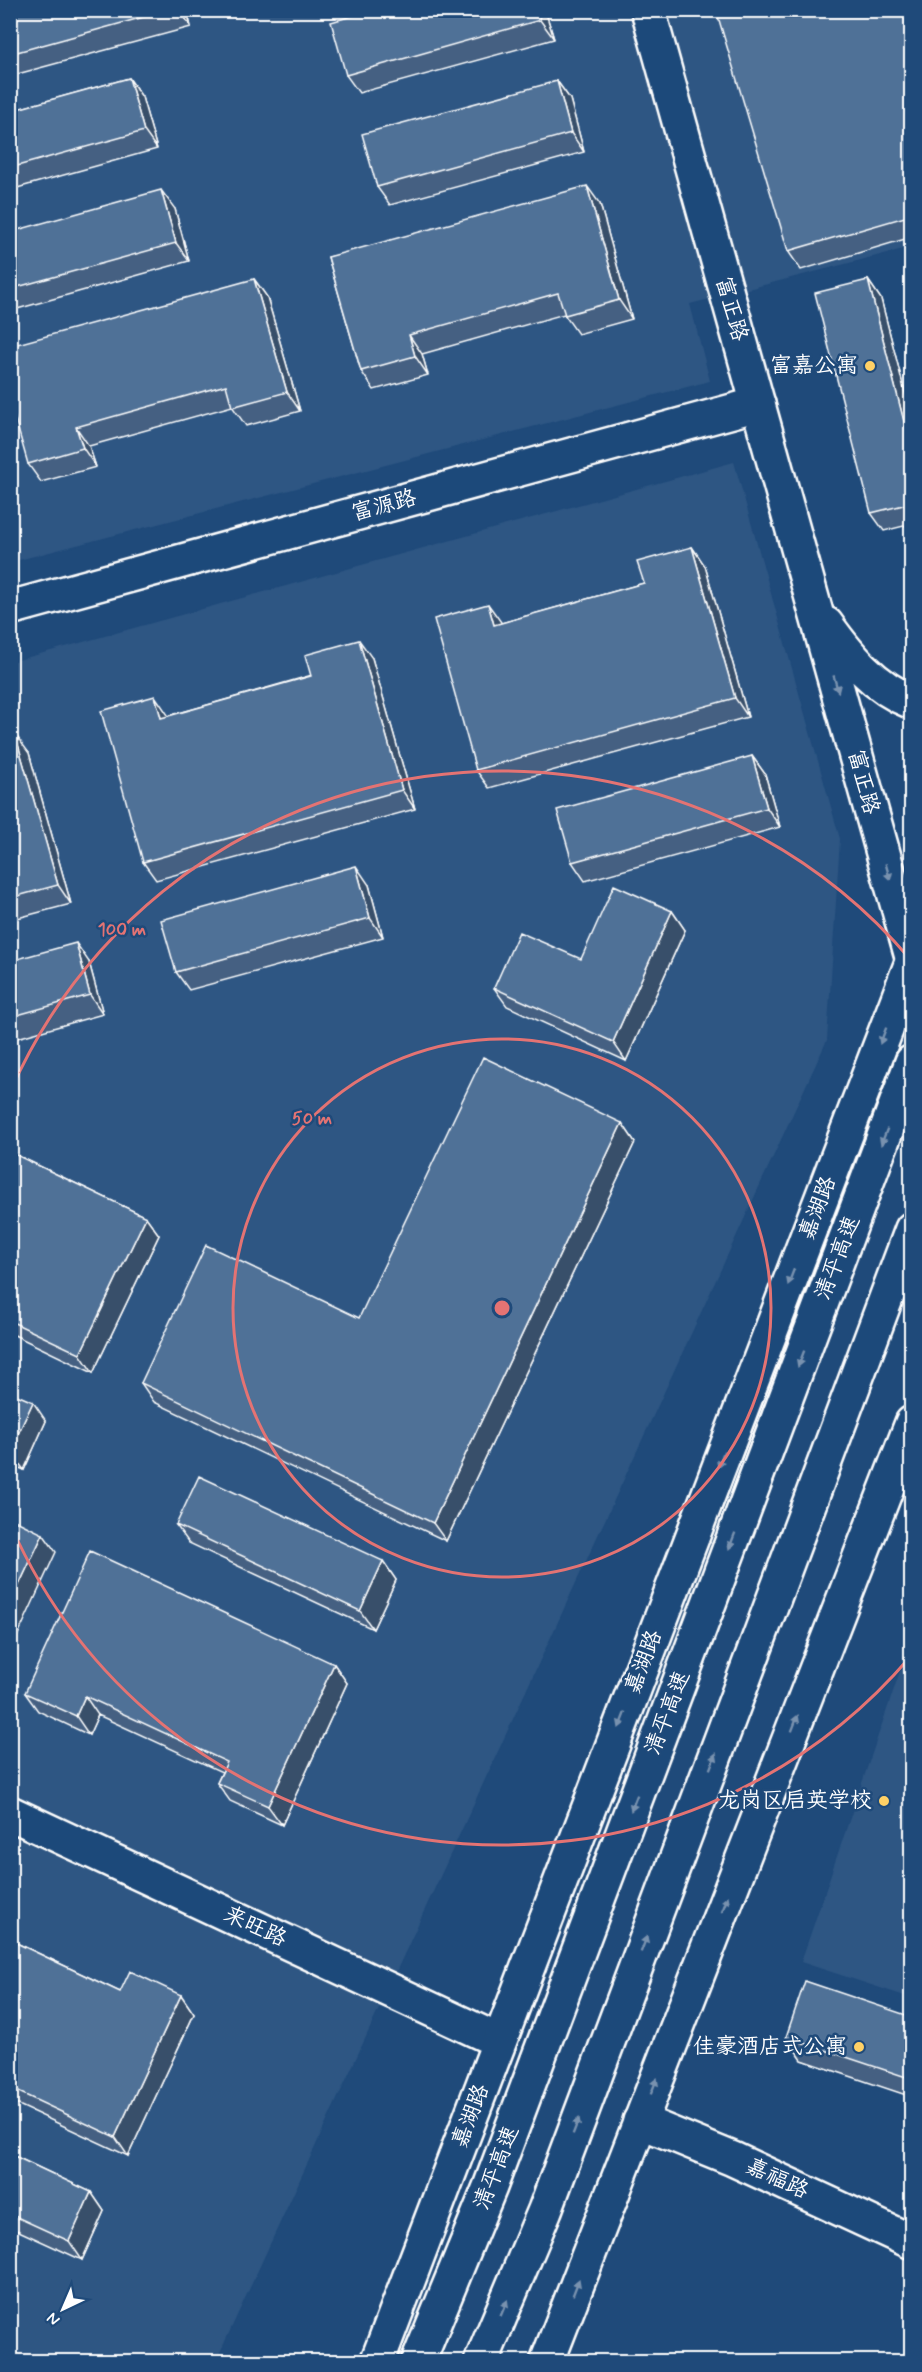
<svg xmlns="http://www.w3.org/2000/svg" width="922" height="2372" viewBox="0 0 922 2372" font-family="Mynerve,'LXGW WenKai TC',sans-serif">
<rect width="100%" height="100%" fill="#1f4a7a"/>
<filter id="ink" filterUnits="userSpaceOnUse"><feTurbulence type="fractalNoise" baseFrequency=".0167" numOctaves="2"/><feDisplacementMap in="SourceGraphic" scale="12" xChannelSelector="R" yChannelSelector="G"/><feConvolveMatrix kernelMatrix="1 2 1 2 8 2 1 2 1" color-interpolation-filters="sRGB"/></filter>
<g filter="url(#ink)">
<!-- built -->
<path fill="#2e5683" d="M11,11H911V247L690,304L710,381L11,562Z
M734,462L840,839L827,1040L216,2361L11,2362V662Z
M911,1639L912,1998H911L801,1962Z"/>
<g fill="none" stroke-linecap="round" stroke-linejoin="round">
<defs>
<path id="minor" d="M10,608L758,404
M10,1813L499,2041
M640,2121L733,2159L912,2242"/>
<path id="tertiary" d="M648,10L912,957
M826,624C849,656 874,687 912,702"/>
<path id="secondary" d="M377,2362L912,962
M547,2362L912,1423"/>
<path id="motorway" d="M418,2362L490,2187L912,1062
M481,2362L545,2210L912,1229"/>
</defs>
<!-- minor casing -->
<use href="#minor" stroke="#fff" stroke-width="38"/>
<!-- tertiary casing -->
<use href="#tertiary" stroke="#fff" stroke-width="38"/>
<!-- secondary casing -->
<use href="#secondary" stroke="#fff" stroke-width="38"/>
<!-- motorway casing -->
<use href="#motorway" stroke="#fff" stroke-width="38"/>
<!-- minor -->
<use href="#minor" stroke="#1f4a7a" stroke-width="33"/>
<!-- tertiary -->
<use href="#tertiary" stroke="#1f4a7a" stroke-width="33"/>
<!-- secondary -->
<use href="#secondary" stroke="#1f4a7a" stroke-width="33"/>
<!-- motorway -->
<use href="#motorway" stroke="#1f4a7a" stroke-width="33"/>
</g>
<!-- wall -->
<path fill="#456182" stroke="#fff" stroke-width="1.5" d="M10,10H187L191,27L10,76Z
M373,10H545L554,39L359,93L346,75Z
M912,10V237L801,270L788,251Z
M129,78L142,97L157,149L10,190V111Z
M557,81L570,99L584,152L390,205L377,187Z
M600,204L632,319L578,334L564,314L422,354L428,375L374,390L361,371L328,257Z
M175,209L189,261L10,311V232Z
M254,279L267,297L300,411L246,426L232,406L89,446L96,467L41,482L28,464Z
M868,280L881,299L912,420V524L884,531L871,513Z
M692,547L705,566L748,717L489,788L476,770L501,623L644,583Z
M372,658L415,809L156,880L143,862L168,716Z
M10,736L29,753L71,904L10,920Z
M752,756L765,774L780,827L585,881L572,862Z
M369,885L383,937L189,990L176,972Z
M672,911L685,930L626,1061L507,1006L494,988L581,959Z
M10,961L89,962L103,1014L10,1040Z
M622,1123L635,1142L446,1541L154,1402L141,1383L359,1318Z
M10,1152L146,1217L159,1235L93,1373L10,1333Z
M10,1392L46,1421L24,1470L10,1464Z
M176,1525L383,1561L396,1580L373,1629L189,1543Z
M334,1664L347,1683L282,1825L230,1801L217,1783L222,1772L98,1715L89,1735L38,1711L25,1693Z
M10,1940L120,1992L181,1995L194,2014L128,2156L10,2101Z
M912,2017V2097L802,2060L786,2037Z
M10,2154L91,2192L104,2211L82,2260L10,2227Z"/>
<!-- shaded-wall -->
<path fill="#384f6a" stroke="#fff" stroke-width="1.5" d="M180,10H187L191,27Z
M538,10H545L554,39L540,20Z
M129,78L142,97L157,149L144,131Z
M557,81L570,99L584,152L571,133Z
M587,186L600,204L632,319L619,300Z
M161,190L175,209L189,261L176,243Z
M254,279L267,297L300,411L287,392Z
M868,280L881,299L912,420V453Z
M409,335L422,354L428,375L415,356Z
M76,427L89,446L96,467L83,448Z
M692,547L705,566L748,717L735,698Z
M488,604L501,622L507,644L494,625Z
M359,640L372,658L415,809L402,790Z
M155,696L168,715L174,736L161,718Z
M15,734L29,753L71,904L58,885Z
M752,756L765,774L780,827L767,808Z
M356,866L369,885L383,937L370,918Z
M672,911L685,930L626,1061L613,1042Z
M76,943L89,962L103,1014L90,995Z
M622,1123L635,1142L446,1541L433,1523Z
M146,1217L159,1235L93,1373L80,1354Z
M33,1402L46,1421L24,1470L10,1451Z
M43,1534L56,1552L10,1652V1604Z
M383,1561L396,1580L373,1629L360,1611Z
M334,1664L347,1683L282,1825L268,1806Z
M85,1696L98,1715L89,1735L76,1716Z
M181,1995L194,2014L128,2156L115,2137Z
M91,2192L104,2211L82,2260L69,2241Z"/>
<!-- building -->
<path fill="#507197" stroke="#fff" stroke-width="1.5" d="M10,10H169L10,54Z
M373,10H538L540,20L346,75L331,22Z
M716,10H912V215L788,251Z
M129,78L144,131L10,168V111Z
M557,81L571,133L377,187L362,134Z
M587,186L619,300L565,315L558,293L409,335L415,356L361,371L328,257Z
M161,190L176,243L10,289V232Z
M254,279L287,392L232,407L226,385L76,427L83,448L28,464L10,401V346Z
M868,280L912,453V503L871,513L815,293Z
M692,547L735,698L476,770L434,619L488,604L494,625L644,583L637,562Z
M359,640L402,790L143,862L101,711L155,696L161,718L311,676L305,655Z
M15,734L58,885L10,898V736Z
M752,756L767,808L572,862L557,810Z
M356,866L370,918L176,972L161,920Z
M614,885L672,911L613,1042L494,988L519,932L581,959Z
M76,943L90,995L10,1017V961Z
M483,1057L622,1123L433,1523L141,1383L206,1245L359,1318Z
M10,1152L146,1217L80,1354L10,1321Z
M10,1392L33,1402L10,1451Z
M199,1476L383,1561L360,1611L176,1525Z
M10,1518L43,1534L10,1604Z
M90,1551L334,1664L268,1806L217,1783L227,1762L85,1696L76,1716L25,1693Z
M10,1940L120,1992L130,1971L181,1995L115,2137L10,2088Z
M805,1981L912,2017V2079L786,2037Z
M10,2154L91,2192L69,2241L10,2214Z"/>
<!-- one-way arrows -->
<defs><path id="oneway-solid" d="M-6-.8H1V-3.2L6.5 0L1 3.2V.8H-6Z" transform="scale(1.5)"/></defs>
<g fill="#7992af">
<use href="#oneway-solid" transform="translate(836 684) rotate(74)"/>
<use href="#oneway-solid" transform="translate(888 872) rotate(74)"/>
<use href="#oneway-solid" transform="translate(883 1036) rotate(111)"/>
<use href="#oneway-solid" transform="translate(884 1137) rotate(111)"/>
<use href="#oneway-solid" transform="translate(791 1277) rotate(111)"/>
<use href="#oneway-solid" transform="translate(801 1359) rotate(111)"/>
<use href="#oneway-solid" transform="translate(721 1459) rotate(111)"/>
<use href="#oneway-solid" transform="translate(732 1541) rotate(111)"/>
<use href="#oneway-solid" transform="translate(622 1720) rotate(111)"/>
<use href="#oneway-solid" transform="translate(795 1723) rotate(-69)"/>
<use href="#oneway-solid" transform="translate(713 1761) rotate(-69)"/>
<use href="#oneway-solid" transform="translate(634 1803) rotate(111)"/>
<use href="#oneway-solid" transform="translate(725 1904) rotate(-69)"/>
<use href="#oneway-solid" transform="translate(644 1944) rotate(-69)"/>
<use href="#oneway-solid" transform="translate(654 2086) rotate(-69)"/>
<use href="#oneway-solid" transform="translate(576 2126) rotate(-69)"/>
<use href="#oneway-solid" transform="translate(576 2287) rotate(-69)"/>
<use href="#oneway-solid" transform="translate(504 2308) rotate(-67)"/>
</g>
</g>
<!-- distance rings -->
<g fill="none" stroke="#e47373" stroke-width="3">
<circle cx="502" cy="1308" r="269"/>
<path d="M910 1657A537 537 0 0 1 11 1526M11 1090A537 537 0 0 1 910 959"/>
</g>
<!-- markers -->
<g fill="#ffd166" stroke="#1f4a7a" stroke-width="2">
<circle cx="870" cy="366" r="6"/>
<circle cx="884" cy="1801" r="6"/>
<circle cx="859" cy="2047" r="6"/>
</g>
<g text-anchor="middle" dominant-baseline="central" stroke-width="5" stroke-linejoin="round" paint-order="stroke">
<!-- street labels -->
<g font-size="22" fill="#fff" stroke="#1f4a7a">
<text transform="translate(731 309) rotate(74)">富正路</text>
<text transform="translate(384 506) rotate(-15)">富源路</text>
<text transform="translate(863 782) rotate(75)">富正路</text>
<text transform="translate(818 1208) rotate(-69)">嘉湖路</text>
<text transform="translate(838 1258) rotate(-69)">清平高速</text>
<text transform="translate(644 1662) rotate(-69)">嘉湖路</text>
<text transform="translate(668 1713) rotate(-69)">清平高速</text>
<text transform="translate(255 1927) rotate(25)">来旺路</text>
<text transform="translate(471 2116) rotate(-69)">嘉湖路</text>
<text transform="translate(497 2168) rotate(-69)">清平高速</text>
<text transform="translate(777 2179) rotate(25)">嘉福路</text>
</g>
<!-- poi labels -->
<g font-size="22" fill="#fff" stroke="#1f4a7a" text-anchor="end">
<text x="858" y="366">富嘉公寓</text>
<text x="872" y="1801">龙岗区启英学校</text>
<text x="847" y="2047">佳豪酒店式公寓</text>
</g>
</g>
<circle cx="502" cy="1308" r="9" fill="#e47373" stroke="#1f4a7a" stroke-width="3"/>
<g font-size="18" text-anchor="middle" font-weight="bold" fill="#e47373" stroke="#1f4a7a" stroke-width="5" stroke-linejoin="round" paint-order="stroke">
<text x="122" y="935">100 m</text>
<text x="312" y="1124">50 m</text>
</g>
<!-- margin -->
<rect width="922" height="2372" fill="none" stroke="#1f4a7a" stroke-width="36"/>
<rect x="18" y="18" width="886" height="2336" fill="none" stroke="#fff" stroke-width="2" filter="url(#ink)"/>
<!-- north arrow -->
<g transform="translate(63 2309) rotate(224)" stroke="#1f4a7a" stroke-width="4.5" paint-order="stroke">
<path d="M0-4.5L10 22L0 15L-10 22Z" fill="#ffffff"/>
<text y="-9" font-size="16" font-weight="bold" text-anchor="middle" fill="#ffffff">N</text>
</g>
</svg>
